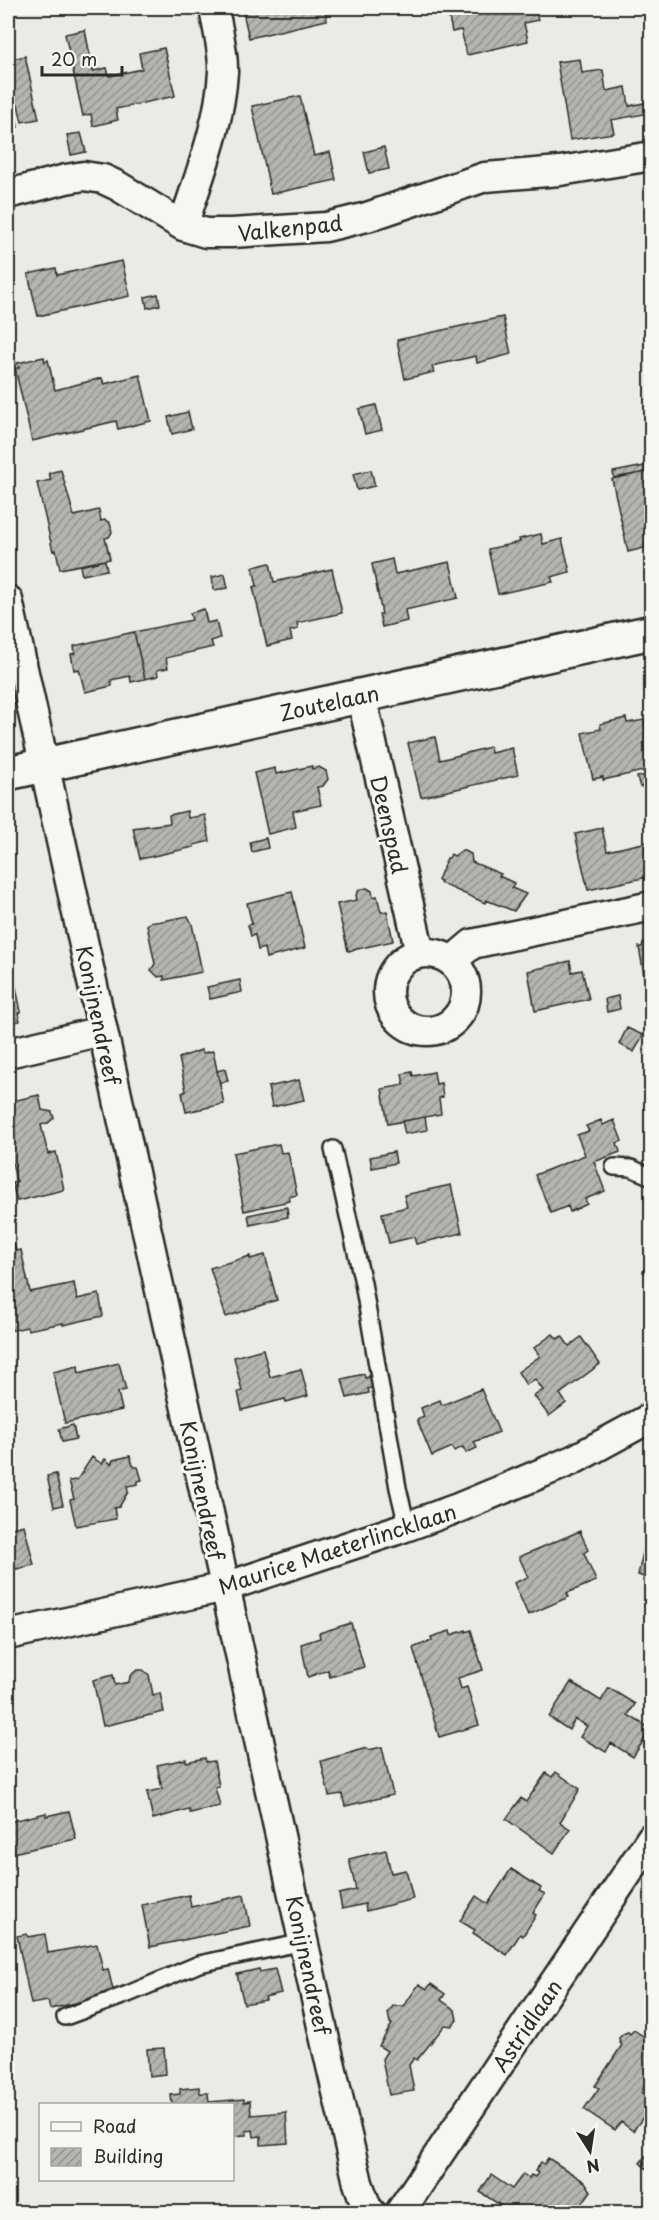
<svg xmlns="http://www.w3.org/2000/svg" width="659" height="2220" viewBox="0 0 659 2220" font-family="'Playpen Sans',sans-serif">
<defs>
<pattern id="building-hatch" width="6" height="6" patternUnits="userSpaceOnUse" patternTransform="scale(1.5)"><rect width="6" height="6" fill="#b4b4b1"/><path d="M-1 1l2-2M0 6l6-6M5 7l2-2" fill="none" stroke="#939390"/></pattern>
</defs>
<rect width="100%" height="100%" fill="#eaeae6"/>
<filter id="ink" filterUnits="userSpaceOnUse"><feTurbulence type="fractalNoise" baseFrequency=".0167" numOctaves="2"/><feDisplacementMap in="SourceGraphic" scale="12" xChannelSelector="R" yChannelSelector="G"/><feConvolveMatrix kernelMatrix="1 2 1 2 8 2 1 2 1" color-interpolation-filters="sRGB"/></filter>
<g filter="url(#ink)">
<!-- building -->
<path fill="url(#building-hatch)" stroke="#2b2b2b" stroke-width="1.5" d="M242,8H324L327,20L249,38Z
M447,8H466L467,14L498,8H535L538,20L524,23L528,41L467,55L461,30L452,32Z
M85,30L93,71L107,68L109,76L142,69L139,53L164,48L175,96L116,109L118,120L93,126L91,114L83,116L65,34Z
M25,56L39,119L22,122L18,105L13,106L18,127L8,129V94L12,93L8,72V60Z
M580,59L582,73L603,70L606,91L626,87L629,106L649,102L650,113L611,120L614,133L570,140L557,62Z
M300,96L314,156L330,152L336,180L271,194L252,106Z
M81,133L86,152L71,155L67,135Z
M384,147L389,169L369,173L364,152Z
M122,261L130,296L38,316L28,274L56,268L57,275Z
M158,294L160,305L147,308L145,297Z
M503,317L511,354L477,363L476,356L432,366L434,372L405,379L397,340Z
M44,357L45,362L48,360L55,390L102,378L104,384L140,375L151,421L118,429L116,421L32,441L15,368H19L17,363Z
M376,405L382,430L365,434L359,409Z
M188,412L192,429L172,434L168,417Z
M645,466L646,472L614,478L613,472Z
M61,470L74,516L99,510L101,521L105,520L110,523L112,532L109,537L105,538L110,559L60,569L56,550L53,551L37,483L51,480L49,473Z
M371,470L375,486L357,490L353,474Z
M646,472L652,496V546L628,552L612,479Z
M541,534L543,544L562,539L570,572L551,577L553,582L498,594L488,549L520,542L519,539Z
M392,559L395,574L450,562L458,598L405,610L407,621L382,627L379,614H382L372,564Z
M105,560L107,570L82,575L80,566Z
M270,563L274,582L332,569L342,613L297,623L298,629L290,631L292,640L267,646L253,587L257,586L253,567Z
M225,574L228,588L214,590L212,577Z
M204,609L207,623L216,621L220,638L211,641L213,647L166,658L168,668L157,670L158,676L145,679L134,632L192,620L190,613Z
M134,632L145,679L131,682L130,676L111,680L112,686L85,692L79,669L74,670L71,654L75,653L74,646Z
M626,718L627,723L644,720L652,752V769L603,780V777L593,779L582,733L601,729L600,724Z
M435,737L440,760L490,747L491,753L512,748L518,775L421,797L408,743Z
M312,766V769L319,767L326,771L328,779L323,786L317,787L321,805L293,811L296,827L268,834L254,773L275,768L276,774Z
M652,774V784L640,787L637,777Z
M187,811L188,818L205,815L210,841L194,845V847L140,859L133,828L170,823L169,815Z
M602,828L607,851L652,841V876L588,890L575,834Z
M266,838L268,848L252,852L250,842Z
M462,850L471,854L472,862L501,874L499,876L514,883L512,888L526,894L514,911L486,900L485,903L440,883L441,881L438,880L447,858H449L451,854L454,856Z
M367,888L372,891L373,897L377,896L381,912L387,911L393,941L348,951L337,904L357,900L356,895L359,890Z
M292,892L305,948L266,958L264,948L258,950L255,935L251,936L248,925L252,924L247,903Z
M188,916L192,924L202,972L164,980V976L158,977L151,970L155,964L147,925L152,921L157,922Z
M651,941L652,985L646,987L639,947H642L643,943Z
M570,961L572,972L582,970L589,999L535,1011L528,971Z
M240,980L242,992L210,999L207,987Z
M16,987L21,1012L18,1013L20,1021L8,1023V989Z
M618,996L620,1009L607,1012L605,999Z
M627,1028L643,1035L634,1052L619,1044Z
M201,1050L203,1053L213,1051L224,1104L186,1112L182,1093L186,1091L179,1058Z
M225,1069L228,1081L220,1083L217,1071Z
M412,1072L413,1076L434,1072L436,1084L441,1083L443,1097L439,1098L441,1114L388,1124L382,1089L404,1085L402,1074Z
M299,1080L304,1100L272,1107L268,1087Z
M39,1095L42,1110L52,1112L54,1118L48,1123L41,1125L48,1154L56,1152L64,1190L17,1201L12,1183L18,1181H16L8,1142V1102Z
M425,1117L427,1130L405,1134L402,1121Z
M601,1120L603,1125L614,1120L622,1141L617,1143L620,1152L594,1162L605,1191L585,1199L587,1204L570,1212L568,1206L551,1213L535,1175L585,1155L577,1135L589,1131L586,1126Z
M279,1144L281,1153L288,1152L297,1195L289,1197L290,1201L244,1211L233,1153Z
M394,1152L396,1163L372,1168L370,1157Z
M451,1185L462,1233L416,1244L414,1237L389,1243L382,1213L407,1207L404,1195Z
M287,1207L288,1217L250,1225L248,1215Z
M14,1243L16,1251L21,1250L30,1292L74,1283L77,1299L99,1294L103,1316L63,1325V1323L28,1330L27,1327L8,1331V1245Z
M652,1244V1276L643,1272L649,1260L645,1258Z
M265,1255L277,1300L226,1317L210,1268L250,1256V1259Z
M553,1334L557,1339L562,1336L569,1346L581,1337L600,1364L560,1394L566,1403L549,1416L534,1396L543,1390L535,1379L526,1385L518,1372L540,1356L534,1348Z
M263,1349L270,1377L301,1369L308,1396L286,1402L285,1399L242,1410L238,1392L242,1391L234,1357Z
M119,1363L126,1390L118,1392L122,1410L65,1423L53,1372L78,1366L79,1373Z
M364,1374L365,1378L372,1376L375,1387L368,1389L369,1393L347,1398L342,1379Z
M481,1389L499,1432L474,1442L477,1448L466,1453L463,1447L454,1451L452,1447L432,1456L417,1420L424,1417L421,1408L440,1400L442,1405Z
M73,1425L76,1439L62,1442L59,1429Z
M130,1456L133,1465L135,1467H138L142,1480L138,1481V1484L127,1486L128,1492L119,1507L114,1508L116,1519L76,1526L70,1500L74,1499L69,1481L77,1480L92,1457L102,1464L105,1459L111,1464L113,1460Z
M56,1474L63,1505L54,1507L47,1476Z
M24,1525L34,1565L8,1571V1529Z
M580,1531L588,1550L584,1553L596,1581L567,1593L569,1597L528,1615L514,1583L528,1577L519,1557Z
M646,1539L652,1540V1583L643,1581L644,1577L638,1575Z
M351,1623L364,1667L330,1677L328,1670L308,1677L301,1644L320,1638L319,1633Z
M466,1630V1632L471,1630L483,1670L458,1678L461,1689L467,1687L479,1725L439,1737L413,1648L432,1640L431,1637L450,1631L451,1635Z
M137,1670H143L149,1675L153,1695L160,1693L164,1712L103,1726L93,1680L113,1675L115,1685L129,1682L130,1676Z
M571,1682L601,1701L609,1688L635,1704L628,1715L651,1729L633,1757L611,1743L606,1752L580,1737L587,1726L575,1719L569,1730L549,1717Z
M382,1747L393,1795L345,1806L342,1794L329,1796L321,1761L367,1748L368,1750Z
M205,1758L206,1762L214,1761L219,1786L215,1787L220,1806L190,1813L189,1809L153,1819L147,1792L162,1789L157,1765L186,1759V1762Z
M556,1772L580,1789L560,1822L570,1829L554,1853L506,1819L521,1798L526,1802L546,1773L552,1777Z
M69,1811L76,1839L8,1854V1822L46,1813V1816Z
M386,1850L391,1873L406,1870L413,1899L366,1911L365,1904L342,1909L339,1894L356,1890L349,1859Z
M511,1869L541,1888L539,1891L545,1894L533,1913L536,1915L523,1936L520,1934L507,1955L473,1933L475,1930L460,1921L476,1896L488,1904Z
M189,1895L191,1907L244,1895L250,1926L150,1947L142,1905Z
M27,1934L28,1937L45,1934L48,1953L97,1944L103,1970L108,1969L114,1994L50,2009L48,2001L31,2004L17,1936Z
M259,1969L260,1972L275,1969L281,1993L265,1997L266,2000L244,2004L237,1974Z
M419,1984L427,1989L431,1984L445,1994L441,2000L455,2010L457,2020L452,2026L445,2025L417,2060L414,2058L409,2065L414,2091L389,2095L382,2059L387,2051L379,2046L392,2024L390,2023L388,2013L393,2006H404Z
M634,2030L649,2040L652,2037V2076L641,2092L652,2099V2105L633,2131L621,2122L615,2130L584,2109L599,2088L595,2086L622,2045L620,2043L619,2038L623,2034L628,2032L630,2034Z
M164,2048L166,2074L149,2076L147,2049Z
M199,2087L200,2093H208L209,2102L244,2099V2102L250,2101L251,2115L286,2112L288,2143L261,2145V2136L254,2137L253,2130L246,2131V2135L232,2136V2104H172L171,2095L180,2094V2089Z
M651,2150L652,2169L649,2171L640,2163Z
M548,2158L585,2182L591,2191L576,2212H518L508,2206L506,2209L480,2192L491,2175L512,2189L523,2174L529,2178L531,2175L535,2177L538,2173L535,2171L541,2162L544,2164Z"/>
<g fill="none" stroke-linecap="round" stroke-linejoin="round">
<defs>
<path id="lane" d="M333,1149L363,1283L398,1488L407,1526
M614,1167L631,1168L652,1177
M65,2017L128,1994L199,1964L304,1942"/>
<path id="street" d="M8,194L66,179L84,176L103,179L118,186L183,226L206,233H232L326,227L367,217L485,177L560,171L652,156
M183,226C199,176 220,125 223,72C224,51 217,28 214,8
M8,600L325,2040L358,2183L368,2211L371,2212
M361,695L420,953
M388 992a39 39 0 1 1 78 0a39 39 0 1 1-78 0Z
M452,961L472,944L652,906
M8,1053L102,1031
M8,1635L225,1587L394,1531L458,1508L573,1460L652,1417
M400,2212L652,1837"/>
<path id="secondary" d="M8,773L652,632"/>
</defs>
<!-- lane casing -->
<use href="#lane" stroke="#2b2b2b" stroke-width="20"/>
<!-- street casing -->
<use href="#street" stroke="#2b2b2b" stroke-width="33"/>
<!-- secondary casing -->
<use href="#secondary" stroke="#2b2b2b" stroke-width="38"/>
<!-- lane -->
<use href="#lane" stroke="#f6f6f2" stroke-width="15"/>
<!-- street -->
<use href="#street" stroke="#f6f6f2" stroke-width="28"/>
<!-- secondary -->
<use href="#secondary" stroke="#f6f6f2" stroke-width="33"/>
</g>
</g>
<g text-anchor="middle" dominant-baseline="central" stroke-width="6" stroke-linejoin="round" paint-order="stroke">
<!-- street labels -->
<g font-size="21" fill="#2b2b2b" stroke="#f6f6f2">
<text transform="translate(290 227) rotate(-6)">Valkenpad</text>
<text transform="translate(329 702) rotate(-12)">Zoutelaan</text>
<text transform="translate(390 824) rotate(77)">Deenspad</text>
<text transform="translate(99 1015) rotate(78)">Konijnendreef</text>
<text transform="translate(203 1490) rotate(78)">Konijnendreef</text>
<text transform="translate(337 1548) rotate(-18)">Maurice Maeterlincklaan</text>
<text transform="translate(309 1965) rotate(78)">Konijnendreef</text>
<text transform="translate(526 2025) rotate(-56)">Astridlaan</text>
</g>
</g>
<!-- margin -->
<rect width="659" height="2220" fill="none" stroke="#f6f6f2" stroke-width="30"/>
<rect x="15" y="15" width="629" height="2190" fill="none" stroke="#2b2b2b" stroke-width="2" filter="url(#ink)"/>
<!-- legend -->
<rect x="39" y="2103" width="195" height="78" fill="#f6f6f2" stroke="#a5a5a2" stroke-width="1.5"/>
<rect x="51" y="2122" width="30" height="9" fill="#f6f6f2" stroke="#a5a5a2" stroke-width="1.5"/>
<text x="93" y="2133" font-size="18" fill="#2b2b2b">Road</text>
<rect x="51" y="2148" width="30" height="18" fill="url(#building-hatch)" stroke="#a5a5a2" stroke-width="1.5"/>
<text x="93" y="2163" font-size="18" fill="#2b2b2b">Building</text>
<!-- north arrow -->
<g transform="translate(590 2151) rotate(168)" stroke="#f6f6f2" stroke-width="4.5" paint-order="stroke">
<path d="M0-4.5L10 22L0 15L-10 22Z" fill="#2b2b2b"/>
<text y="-9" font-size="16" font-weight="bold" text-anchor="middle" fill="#2b2b2b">N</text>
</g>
<!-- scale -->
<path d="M42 66v9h80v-9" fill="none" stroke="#2b2b2b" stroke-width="3"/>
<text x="51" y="66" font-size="18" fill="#2b2b2b" stroke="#f6f6f2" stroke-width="4.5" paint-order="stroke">20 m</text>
</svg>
